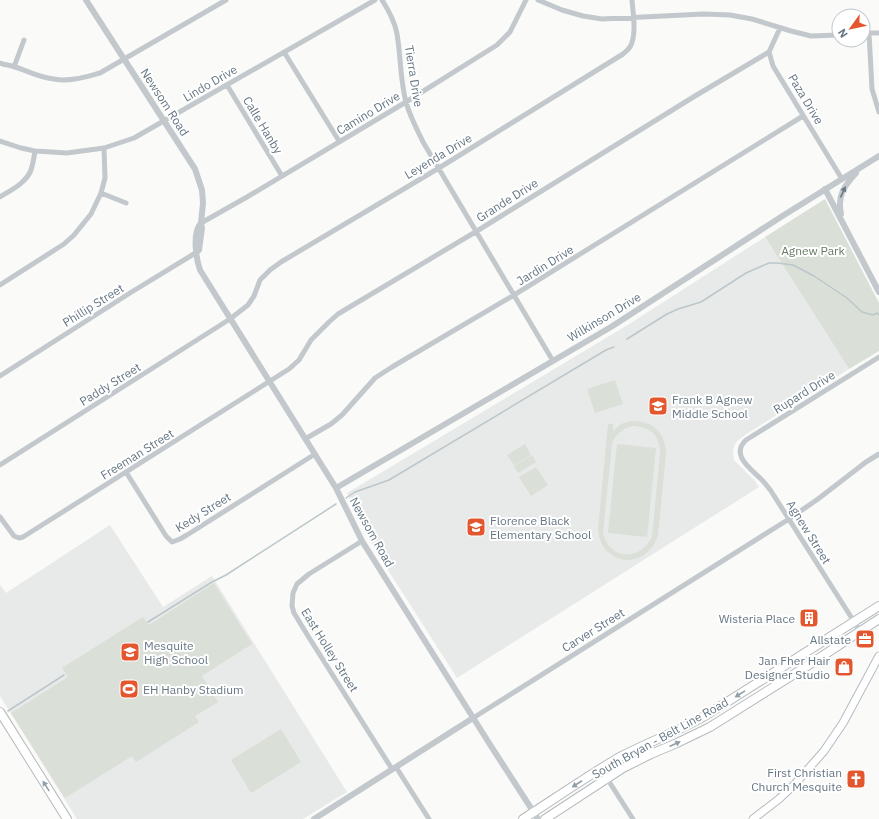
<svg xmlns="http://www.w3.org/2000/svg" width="879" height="819" viewBox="0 0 879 819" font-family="'IBM Plex Sans',sans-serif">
<rect width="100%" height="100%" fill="#fafaf8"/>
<!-- built -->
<path fill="#e8e9e9" d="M765,237L849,369L745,435L736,442L733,450L734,460L755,481L759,487L457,678L372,545L347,493L626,326Z
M110,525L163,607L212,576L347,792L303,819H77L0,696V585L6,593Z"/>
<!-- green -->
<path fill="#dadfd7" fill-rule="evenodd" d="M825,199L879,303V351L849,369L765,237Z
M615,380L623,404L595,413L587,389Z
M631,421C652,420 665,432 666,453L658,535C647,571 601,567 598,529L608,424H613V431L621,424ZM632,426C649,426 661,435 660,454L652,537C640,562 608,560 603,532L612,444C615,435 622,429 632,426Z
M525,444L531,455L514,465L507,455Z
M617,444L656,448L647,537L608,533Z
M532,455L536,462L518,473L514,466Z
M536,467L548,485L531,496L519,477Z
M214,583L252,644L202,676L218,702L195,716L199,722L136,762L132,756L65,798L11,713L68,677L62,668L143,617L149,625Z
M281,729L301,762L251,793L231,760Z"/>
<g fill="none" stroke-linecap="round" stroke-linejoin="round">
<!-- stream -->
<path stroke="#bbc7cb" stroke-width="1.5" d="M627,339L667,314L678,309L701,302L746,273L769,263H777L793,265L814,276L847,298L862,312L873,315L877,313L879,315
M346,498L355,492L389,480L606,350L614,347
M148,622L212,582L226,575L336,504
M8,711L64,675"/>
<defs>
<path id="secondary" d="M753,819L779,799L795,784L824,751L843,723L879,656"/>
<path id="primary" d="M0,712L67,819
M523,819C554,799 586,777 618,758C648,742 680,731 708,714L879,606
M545,819L623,768L651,754L677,743L710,727L807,666L879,619"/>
</defs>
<!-- secondary casing -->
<use href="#secondary" stroke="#b3babf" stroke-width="9"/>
<!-- primary casing -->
<use href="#primary" stroke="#b5babe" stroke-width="10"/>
<!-- minor -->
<path stroke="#c3c8cc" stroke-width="5" d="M382,0C389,11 395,22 397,34C401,57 400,80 406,102C410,117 417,129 423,142L553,361
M538,0L562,10L583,16L602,19L704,14L730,15L752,19L791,31L811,36L839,35
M780,28L769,52L773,66L842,179
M863,33H879
M869,33L872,89L879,112
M284,52L339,141
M0,63C5,65 10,65 15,67C28,71 40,78 54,79C70,82 85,77 100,73L226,0
M14,67L24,40
M227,85L282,176
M0,141L21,148L35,151L67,153L104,148L134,138L375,0
M101,193L126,203
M0,197C11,190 26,183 31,170C33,164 34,157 35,151
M201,223L247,197L406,102L497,45L510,32L526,0
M0,285L64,244L74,235L91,214L101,193L105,178L104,148
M0,376L130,293L197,252
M305,439L331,424L342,415L375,378L392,367L514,295L803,116
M0,465L230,319L248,305L254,296L260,280L270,270L281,262L439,168L623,54C625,52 628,50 630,47C637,35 633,13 632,0
M126,472L166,536L172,542L180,539L187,535L315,454
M0,517L14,536L19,538L23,537L289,369L299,360L311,340L329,322L338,314L477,231L695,96L769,52
M362,541L309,574L297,584L293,593L292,606L294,613L308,636L392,769
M860,631L771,491C768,487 765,483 761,479C751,469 730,455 746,440L879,357
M473,718L789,519L818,499L866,462L879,454
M396,767L429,819
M601,769L633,819"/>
<!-- tertiary -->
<path stroke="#c3c8cc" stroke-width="6" d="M86,0L195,169L202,190L203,203L201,223L202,228L199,250L197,252
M825,189L879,292
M841,214C837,196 844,186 856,173
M201,223C192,233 196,258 200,270L336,488L362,541L489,743L538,819
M336,488L611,327L784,215L879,156
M314,819L473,718"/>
<!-- secondary -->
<use href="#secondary" stroke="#fff" stroke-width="7"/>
<!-- primary -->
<use href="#primary" stroke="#fff" stroke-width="8"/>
</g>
<!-- one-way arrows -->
<defs><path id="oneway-solid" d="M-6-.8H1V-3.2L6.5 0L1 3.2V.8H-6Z"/></defs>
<use fill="#6a7a87" href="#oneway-solid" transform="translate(843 192) rotate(-66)"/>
<g fill="#939fa8">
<use href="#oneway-solid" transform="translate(740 694) rotate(148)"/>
<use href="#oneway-solid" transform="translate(675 744) rotate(-25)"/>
<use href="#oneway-solid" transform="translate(577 784) rotate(147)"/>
<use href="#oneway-solid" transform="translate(46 786) rotate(-122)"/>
</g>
<!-- icons -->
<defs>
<symbol id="school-square" viewBox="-11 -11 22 22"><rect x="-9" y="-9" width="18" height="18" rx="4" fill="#e4572e" stroke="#fff"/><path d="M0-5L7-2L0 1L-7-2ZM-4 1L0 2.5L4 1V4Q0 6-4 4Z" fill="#fff"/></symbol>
<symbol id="building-square" viewBox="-11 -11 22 22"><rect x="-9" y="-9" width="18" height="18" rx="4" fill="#e4572e" stroke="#fff"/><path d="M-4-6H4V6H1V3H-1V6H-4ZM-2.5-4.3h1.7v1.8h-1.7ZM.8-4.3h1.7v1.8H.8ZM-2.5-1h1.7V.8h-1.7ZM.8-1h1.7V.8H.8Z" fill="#fff"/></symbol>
<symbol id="office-square" viewBox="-11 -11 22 22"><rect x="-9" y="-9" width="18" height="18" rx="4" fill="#e4572e" stroke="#fff"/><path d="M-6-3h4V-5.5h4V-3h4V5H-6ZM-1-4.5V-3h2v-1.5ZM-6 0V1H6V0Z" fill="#fff"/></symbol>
<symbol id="shop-square" viewBox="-11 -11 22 22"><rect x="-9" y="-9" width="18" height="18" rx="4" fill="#e4572e" stroke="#fff"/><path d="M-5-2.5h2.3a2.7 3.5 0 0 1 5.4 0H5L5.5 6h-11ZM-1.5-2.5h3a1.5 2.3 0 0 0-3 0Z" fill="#fff"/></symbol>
<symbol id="stadium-square" viewBox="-11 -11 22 22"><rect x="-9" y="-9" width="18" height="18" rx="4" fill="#e4572e" stroke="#fff"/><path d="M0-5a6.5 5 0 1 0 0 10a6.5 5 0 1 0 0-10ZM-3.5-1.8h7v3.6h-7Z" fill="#fff"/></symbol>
<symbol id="church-square" viewBox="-11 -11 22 22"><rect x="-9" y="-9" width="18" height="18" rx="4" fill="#e4572e" stroke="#fff"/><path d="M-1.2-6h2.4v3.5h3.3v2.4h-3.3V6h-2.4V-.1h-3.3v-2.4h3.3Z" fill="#fff"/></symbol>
</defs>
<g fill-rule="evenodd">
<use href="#school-square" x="647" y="395" width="22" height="22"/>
<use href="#school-square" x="465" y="516" width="22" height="22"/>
<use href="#building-square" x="798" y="607" width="22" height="22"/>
<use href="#office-square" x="854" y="628" width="22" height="22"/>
<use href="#school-square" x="119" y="641" width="22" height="22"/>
<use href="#shop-square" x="833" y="656" width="22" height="22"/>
<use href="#stadium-square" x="118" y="678" width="22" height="22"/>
<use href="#church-square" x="845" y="768" width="22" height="22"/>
</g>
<g text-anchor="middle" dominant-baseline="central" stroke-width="4" stroke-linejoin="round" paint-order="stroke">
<!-- street labels -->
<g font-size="12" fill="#657683" stroke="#fff">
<text transform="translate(414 76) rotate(81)">Tierra Drive</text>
<text transform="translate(210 83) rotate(-30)">Lindo Drive</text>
<text transform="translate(806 99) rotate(59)">Paza Drive</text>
<text transform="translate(165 102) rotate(57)">Newsom Road</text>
<text transform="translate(368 113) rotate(-31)">Camino Drive</text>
<text transform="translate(263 125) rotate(59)">Calle Hanby</text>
<text transform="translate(438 156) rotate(-31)">Leyenda Drive</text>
<text transform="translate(507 200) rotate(-32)">Grande Drive</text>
<text transform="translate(545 265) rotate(-32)">Jardin Drive</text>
<text transform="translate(93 305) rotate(-32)">Phillip Street</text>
<text transform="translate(604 317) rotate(-31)">Wilkinson Drive</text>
<text transform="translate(110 384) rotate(-32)">Paddy Street</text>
<text transform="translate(804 392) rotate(-32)">Rupard Drive</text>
<text transform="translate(137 454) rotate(-32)">Freeman Street</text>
<text transform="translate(203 512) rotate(-32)">Kedy Street</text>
<text transform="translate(372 532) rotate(61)">Newsom Road</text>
<text transform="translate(809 532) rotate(58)">Agnew Street</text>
<text transform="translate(593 630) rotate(-32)">Carver Street</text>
<text transform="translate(330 650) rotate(58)">East Holley Street</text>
<text transform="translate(660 738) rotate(-29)">South Bryan - Belt Line Road</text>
</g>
<!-- park labels -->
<g font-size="12" fill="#687a64" stroke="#fff">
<text x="813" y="250">Agnew Park</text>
</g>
<!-- poi labels -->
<g font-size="12" fill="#657683" stroke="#fff" text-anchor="start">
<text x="672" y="399">Frank B Agnew<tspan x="672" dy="14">Middle School</tspan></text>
<text x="490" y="520">Florence Black<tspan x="490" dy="14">Elementary School</tspan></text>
<text x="795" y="618" text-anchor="end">Wisteria Place</text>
<text x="851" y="639" text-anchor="end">Allstate</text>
<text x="144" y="645">Mesquite<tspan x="144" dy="14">High School</tspan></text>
<text x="830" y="660" text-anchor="end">Jan Fher Hair<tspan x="830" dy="14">Designer Studio</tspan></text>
<text x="143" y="689">EH Hanby Stadium</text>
<text x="842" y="772" text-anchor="end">First Christian<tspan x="842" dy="14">Church Mesquite</tspan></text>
</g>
</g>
<!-- north arrow -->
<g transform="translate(851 28) rotate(237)"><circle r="19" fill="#ffffff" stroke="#c1c8cd"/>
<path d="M0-3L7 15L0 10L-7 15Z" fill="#e4572e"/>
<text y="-6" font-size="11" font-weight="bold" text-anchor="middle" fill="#657683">N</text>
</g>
</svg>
